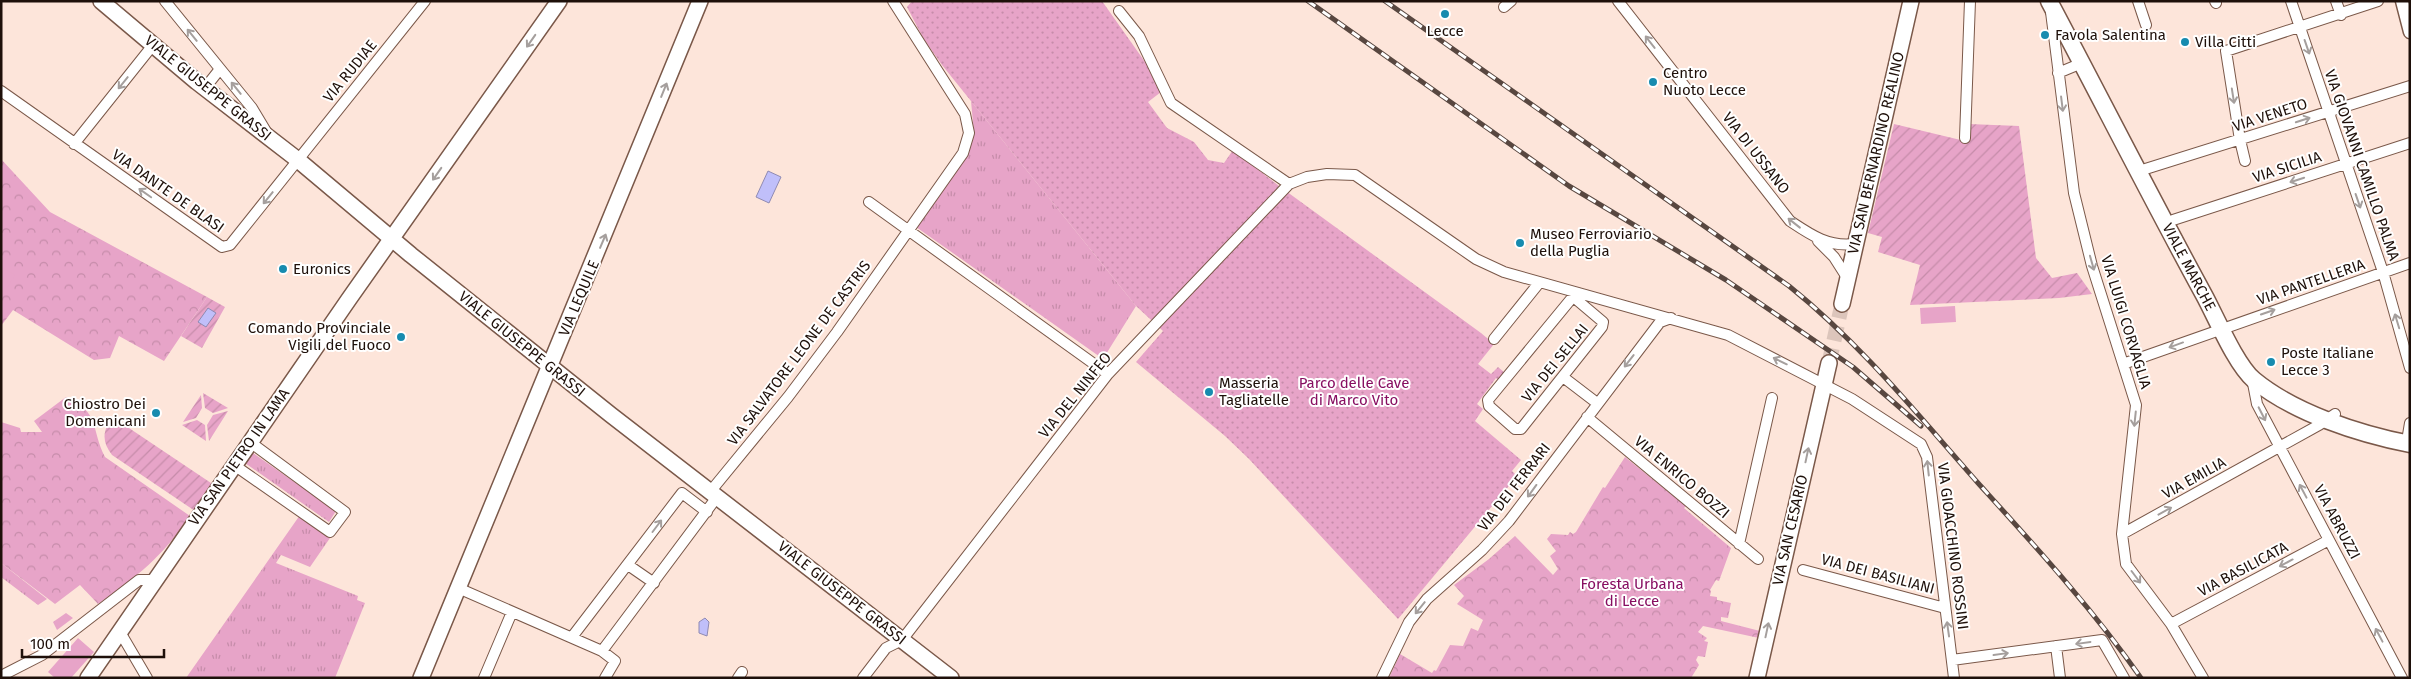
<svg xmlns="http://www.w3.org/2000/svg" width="2411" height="679" viewBox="0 0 2411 679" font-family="'Fira Sans',sans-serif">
<defs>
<pattern id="grass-tufts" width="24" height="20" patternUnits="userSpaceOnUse" patternTransform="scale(1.25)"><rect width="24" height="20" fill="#e7a4c8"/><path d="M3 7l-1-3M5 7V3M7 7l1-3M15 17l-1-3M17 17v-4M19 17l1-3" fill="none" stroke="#c68caa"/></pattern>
<pattern id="forest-crowns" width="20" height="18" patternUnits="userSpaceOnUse" patternTransform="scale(1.25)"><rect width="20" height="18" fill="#e7a4c8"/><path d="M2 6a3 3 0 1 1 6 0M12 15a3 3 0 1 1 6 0" fill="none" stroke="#c68caa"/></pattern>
<pattern id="park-dots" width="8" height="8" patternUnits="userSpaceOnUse" patternTransform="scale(1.25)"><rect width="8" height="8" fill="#e7a4c8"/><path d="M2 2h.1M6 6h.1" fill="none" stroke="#c68caa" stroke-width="1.8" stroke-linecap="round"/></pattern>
<pattern id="garden-furrows" width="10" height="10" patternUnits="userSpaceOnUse" patternTransform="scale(1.25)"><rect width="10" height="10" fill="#e7a4c8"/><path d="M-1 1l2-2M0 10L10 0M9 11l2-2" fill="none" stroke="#c68caa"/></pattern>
</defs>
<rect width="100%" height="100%" fill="#fde5da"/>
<!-- grass -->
<path fill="url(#grass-tufts)" d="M971,101L1136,306L1103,359L916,227L966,156L974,133Z
M253,453L336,511L329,522L245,463Z
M300,515L330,538L310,567L281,555L276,563L358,596L357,600L365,603L335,678H186Z
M1,563L47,599L38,605L1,577Z
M66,613L73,618L57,630L53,622Z"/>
<!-- forest -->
<path fill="url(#forest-crowns)" d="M1,159L50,212L207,297L164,361L119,336L110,358L94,360L13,310L1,326Z
M66,397C100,411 91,430 105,457L190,516C163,556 137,577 98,604L80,585L55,604L1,563V422L20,428L21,432H42L34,421Z
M1625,457L1686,506L1684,508L1731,548L1719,581L1716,580L1710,590L1711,591L1710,596L1717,597V600L1731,603L1728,618L1721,617V621L1760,631L1759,638L1703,626L1698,632L1707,638L1704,641L1708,642L1705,657L1698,656L1696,660L1699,665L1691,678H1389L1400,654L1432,673L1434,670L1436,671L1450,645L1463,646L1471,628L1478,631L1483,620L1457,604L1464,596L1454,585L1489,559L1515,536L1553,575L1558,569L1550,556L1556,551L1547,539L1551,534L1568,535L1570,532L1573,534L1576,532L1603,487L1605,488Z"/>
<!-- park -->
<path fill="url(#park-dots)" d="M912,1H1102L1150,69L1161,92L1148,102L1167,128L1194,142L1208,160L1224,163L1233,150L1279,186L1481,333L1494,344L1478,364L1491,374L1498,367L1505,373L1499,381L1496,378L1477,404L1483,409L1475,421L1521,460L1512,471L1515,474L1511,479L1513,481L1398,619L1249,459L1225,436L1136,362L1163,331L1136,306L942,65L923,38L907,7Z"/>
<!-- garden -->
<path fill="url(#garden-furrows)" d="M1894,124L1969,142V124L2019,126L2036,258L2052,278L2077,273L2092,294L2059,298L1910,305L1920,265L1878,252L1882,237L1868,233Z
M207,297L225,307L202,348L181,336Z
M203,393L228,408L213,413L205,408Z
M201,395L202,408L196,418L183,422Z
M228,411L209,441L207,425L213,415Z
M197,420L205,425L206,441L182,425Z
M113,422L123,424L211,483L212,487L195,511L112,455C104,445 102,435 108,424Z"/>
<!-- pitch -->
<path fill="#e7a4c8" d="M1,267L15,275L1,298Z
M1955,306L1956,322L1921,324L1920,308Z
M78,638L94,652L71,678H55L48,672Z"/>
<!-- water -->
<path fill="#c0bffa" stroke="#8f8ab2" d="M768,171L781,177L769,203L756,197Z
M208,308L216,313L206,327L198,322Z
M705,618L709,622L707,636L699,633V622Z"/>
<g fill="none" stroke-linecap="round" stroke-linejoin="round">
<!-- secondary-tunnel -->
<path stroke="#dcc5bb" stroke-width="15" stroke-dasharray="15 8" stroke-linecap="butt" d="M1829,363L1842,304"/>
<defs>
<path id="minor" d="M165,1L252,108L267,133
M1618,1L1790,221C1811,235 1828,247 1854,244
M2138,1L2146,25
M2215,1L2216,3
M2291,1L2383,272L2410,368
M2336,1L2341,15
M1504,7L1511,1
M1119,11L1139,36L1171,103L1289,184
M2051,12L2074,193L2092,266L2136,405L2122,534L2126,564L2171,624L2203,678
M2058,73L2082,63
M205,88L220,69
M1,91L222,247L230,245L425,1
M1965,138L1970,1
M74,144L153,45
M2245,161L2240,140L2226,51L2378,1
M2139,171L2410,86
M869,202L1108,374
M2173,220L2410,143
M1818,241L1834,257L1848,279
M1576,293L1577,300L1603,322L1602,327L1521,429H1515L1489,406L1488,400Z
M1494,339L1539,283
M2123,364L2410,263
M1563,377L1597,403
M2252,378L2257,404L2402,678
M1587,417L1758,559
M2408,435L2410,423
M234,465L330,532L345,512L250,442
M710,492L788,397L837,332L963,153L969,133L965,114L893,1
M2122,534L2319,425L2335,414
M1739,544L1772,398
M628,565L654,583
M1803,570L1945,608
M458,588L602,651L615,661L605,678
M2171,624L2329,540
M120,632L147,678
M572,637L682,493L707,512
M2056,646L2060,678
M602,651L717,497
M1952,660L2102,640L2124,678
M1,676L42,655L139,580H155
M484,678L512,612
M738,678L742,672
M863,678L886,648L902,640L1108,374L1289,184L1307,177L1327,174L1355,175L1476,259L1504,272L1728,335L1852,399L1921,444L1927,457L1954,678
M1382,678L1409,622L1427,599L1482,550L1509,521L1660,322L1671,318"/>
<path id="tertiary" d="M2402,1L2410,32"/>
<path id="secondary" d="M101,1L197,82L298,160L411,255L611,415L951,678
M1842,304L1911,1
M88,678L349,299L559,1
M421,678L700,1
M1757,678L1829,363"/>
<path id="primary" d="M2049,1C2101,99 2151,198 2204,295C2216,317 2236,365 2254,380C2294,413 2359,434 2410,444"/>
</defs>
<!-- minor casing -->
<use href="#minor" stroke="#7a5849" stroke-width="12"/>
<!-- tertiary casing -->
<use href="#tertiary" stroke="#7a5849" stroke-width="15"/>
<!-- secondary casing -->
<use href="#secondary" stroke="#7a5849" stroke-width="18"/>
<!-- primary casing -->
<use href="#primary" stroke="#7a5849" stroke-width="19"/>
<!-- minor -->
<use href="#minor" stroke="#fff" stroke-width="10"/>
<!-- tertiary -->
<use href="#tertiary" stroke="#fff" stroke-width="12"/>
<!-- secondary -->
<use href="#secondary" stroke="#fff" stroke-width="15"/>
<!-- primary -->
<use href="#primary" stroke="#fff" stroke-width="16"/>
<defs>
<path id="rail" d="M1308,1L1569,186L1726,280L1853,367L1921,426
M1385,1L1789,286C1861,344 1917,414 1978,483C2035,546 2092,608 2141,678"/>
</defs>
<!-- rail casing -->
<use href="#rail" stroke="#584740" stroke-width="5"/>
<!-- rail -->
<use href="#rail" stroke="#fff" stroke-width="3" stroke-dasharray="9" stroke-linecap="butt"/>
</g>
<!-- one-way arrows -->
<defs><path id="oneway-shaft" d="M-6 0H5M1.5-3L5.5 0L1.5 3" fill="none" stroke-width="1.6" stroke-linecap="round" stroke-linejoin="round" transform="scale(1.25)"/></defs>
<g stroke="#a59f9d">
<use href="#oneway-shaft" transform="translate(192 35) rotate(-129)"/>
<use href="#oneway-shaft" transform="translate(531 41) rotate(125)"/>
<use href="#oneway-shaft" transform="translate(1650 42) rotate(-128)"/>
<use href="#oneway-shaft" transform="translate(2307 47) rotate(71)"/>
<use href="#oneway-shaft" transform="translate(123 83) rotate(129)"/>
<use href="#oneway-shaft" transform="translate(236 88) rotate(-129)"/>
<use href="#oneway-shaft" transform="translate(664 90) rotate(-68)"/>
<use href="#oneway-shaft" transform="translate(2233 96) rotate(81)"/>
<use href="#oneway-shaft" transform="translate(2062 104) rotate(83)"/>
<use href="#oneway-shaft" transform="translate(2303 120) rotate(-18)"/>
<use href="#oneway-shaft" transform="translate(437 174) rotate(125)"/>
<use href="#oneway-shaft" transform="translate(2297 180) rotate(162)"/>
<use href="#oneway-shaft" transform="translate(145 193) rotate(-145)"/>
<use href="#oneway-shaft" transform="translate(268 198) rotate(129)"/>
<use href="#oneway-shaft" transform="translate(2358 201) rotate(71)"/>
<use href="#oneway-shaft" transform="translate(1794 223) rotate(-142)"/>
<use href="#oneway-shaft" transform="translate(603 241) rotate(-67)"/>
<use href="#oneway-shaft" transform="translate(2092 263) rotate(74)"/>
<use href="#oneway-shaft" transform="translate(2268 312) rotate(-19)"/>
<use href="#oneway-shaft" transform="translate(2397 321) rotate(-107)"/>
<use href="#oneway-shaft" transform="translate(2176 345) rotate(160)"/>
<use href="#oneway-shaft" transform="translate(1629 361) rotate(128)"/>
<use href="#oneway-shaft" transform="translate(1780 361) rotate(-154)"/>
<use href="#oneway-shaft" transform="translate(2262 414) rotate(63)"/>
<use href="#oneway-shaft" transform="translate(2135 419) rotate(96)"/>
<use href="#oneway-shaft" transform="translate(1807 455) rotate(-78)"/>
<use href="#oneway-shaft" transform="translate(1928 468) rotate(-96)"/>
<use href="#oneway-shaft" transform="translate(1532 491) rotate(126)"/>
<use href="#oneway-shaft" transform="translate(2303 491) rotate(-118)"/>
<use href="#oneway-shaft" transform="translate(2165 511) rotate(-29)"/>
<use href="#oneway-shaft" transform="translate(657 526) rotate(-53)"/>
<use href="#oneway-shaft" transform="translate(2286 563) rotate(152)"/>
<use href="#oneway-shaft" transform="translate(2136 577) rotate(53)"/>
<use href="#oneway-shaft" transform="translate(1420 608) rotate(129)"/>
<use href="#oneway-shaft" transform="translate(1948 629) rotate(-98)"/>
<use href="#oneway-shaft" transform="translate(1767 630) rotate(-78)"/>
<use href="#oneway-shaft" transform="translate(2379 635) rotate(-118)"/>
<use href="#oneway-shaft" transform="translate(2083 643) rotate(172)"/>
<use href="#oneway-shaft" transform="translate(2001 654) rotate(-8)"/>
</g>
<!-- markers -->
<g fill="#178baf" stroke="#fff" stroke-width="2">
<circle cx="1445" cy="14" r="5"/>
<circle cx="2045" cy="35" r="5"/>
<circle cx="2185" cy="42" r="5"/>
<circle cx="1653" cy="82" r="5"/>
<circle cx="1520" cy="243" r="5"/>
<circle cx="283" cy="269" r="5"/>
<circle cx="401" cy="337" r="5"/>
<circle cx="2271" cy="362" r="5"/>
<circle cx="1209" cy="392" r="5"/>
<circle cx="156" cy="413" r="5"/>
</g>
<g text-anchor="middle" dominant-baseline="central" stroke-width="4" stroke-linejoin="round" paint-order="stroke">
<!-- poi labels -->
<g font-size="15" fill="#1e100a" stroke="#fff" text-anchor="start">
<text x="1445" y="31" text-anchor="middle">Lecce</text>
<text x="2055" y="35">Favola Salentina</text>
<text x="2195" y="42">Villa Citti</text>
<text x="1663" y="73">Centro<tspan x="1663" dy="17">Nuoto Lecce</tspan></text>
<text x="1530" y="234">Museo Ferroviario<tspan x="1530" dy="17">della Puglia</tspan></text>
<text x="293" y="269">Euronics</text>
<text x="391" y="328" text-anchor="end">Comando Provinciale<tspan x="391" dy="17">Vigili del Fuoco</tspan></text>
<text x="2281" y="353">Poste Italiane<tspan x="2281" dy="17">Lecce 3</tspan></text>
<text x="1219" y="383">Masseria<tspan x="1219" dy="17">Tagliatelle</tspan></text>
<text x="146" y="404" text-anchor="end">Chiostro Dei<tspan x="146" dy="17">Domenicani</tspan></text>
</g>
<!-- street labels -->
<g font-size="15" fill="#1e100a" stroke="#fff">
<text transform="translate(350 71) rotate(-51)">VIA RUDIAE</text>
<text transform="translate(208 88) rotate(39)">VIALE GIUSEPPE GRASSI</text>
<text transform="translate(2270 115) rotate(-18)">VIA VENETO</text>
<text transform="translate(1756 153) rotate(52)">VIA DI USSANO</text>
<text transform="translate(1876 153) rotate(-77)">VIA SAN BERNARDINO REALINO</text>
<text transform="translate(2362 165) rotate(71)">VIA GIOVANNI CAMILLO PALMA</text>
<text transform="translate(2287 167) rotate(-18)">VIA SICILIA</text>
<text transform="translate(168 191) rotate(35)">VIA DANTE DE BLASI</text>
<text transform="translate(2189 267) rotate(62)">VIALE MARCHE</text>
<text transform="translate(2311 282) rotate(-19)">VIA PANTELLERIA</text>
<text transform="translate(579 298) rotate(-67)">VIA LEQUILE</text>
<text transform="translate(2126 322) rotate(73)">VIA LUIGI CORVAGLIA</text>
<text transform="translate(522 344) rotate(39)">VIALE GIUSEPPE GRASSI</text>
<text transform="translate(799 353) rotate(-53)">VIA SALVATORE LEONE DE CASTRIS</text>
<text transform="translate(1555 363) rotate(-51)">VIA DEI SELLAI</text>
<text transform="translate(1075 395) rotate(-51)">VIA DEL NINFEO</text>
<text transform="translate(239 457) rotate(-55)">VIA SAN PIETRO IN LAMA</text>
<text transform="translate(1682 477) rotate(40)">VIA ENRICO BOZZI</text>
<text transform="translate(2194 478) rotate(-29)">VIA EMILIA</text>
<text transform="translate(1514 487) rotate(-52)">VIA DEI FERRARI</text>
<text transform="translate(2337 522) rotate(62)">VIA ABRUZZI</text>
<text transform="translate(1790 530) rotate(-77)">VIA SAN CESARIO</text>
<text transform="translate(1953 546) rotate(83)">VIA GIOACCHINO ROSSINI</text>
<text transform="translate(2243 569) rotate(-28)">VIA BASILICATA</text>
<text transform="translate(1878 574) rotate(15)">VIA DEI BASILIANI</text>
<text transform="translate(842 593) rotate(38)">VIALE GIUSEPPE GRASSI</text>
</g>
<!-- park labels -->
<g font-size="15" fill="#870e61" stroke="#fff">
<text x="1354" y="383">Parco delle Cave<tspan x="1354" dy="17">di Marco Vito</tspan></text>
<text x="1632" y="584">Foresta Urbana<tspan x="1632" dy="17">di Lecce</tspan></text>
</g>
</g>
<!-- border -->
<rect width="2411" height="679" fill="none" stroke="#1e100a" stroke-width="5"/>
<!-- scale -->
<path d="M22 649v8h142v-8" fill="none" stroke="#1e100a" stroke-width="2.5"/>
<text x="30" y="649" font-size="15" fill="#1e100a" stroke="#ffffff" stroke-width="4" paint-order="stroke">100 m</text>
</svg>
